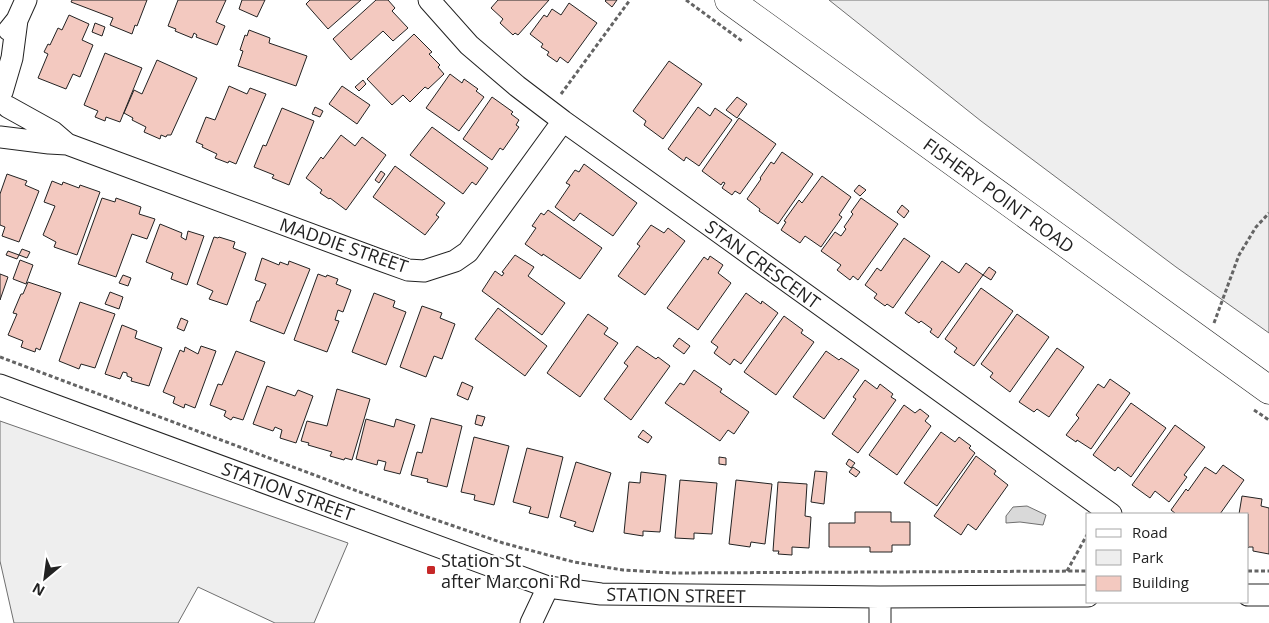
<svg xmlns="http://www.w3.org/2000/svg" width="1269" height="623" viewBox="0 0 1269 623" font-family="'Open Sans',sans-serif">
<rect width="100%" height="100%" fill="#fff"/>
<!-- green -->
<path fill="#eee" stroke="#6f6f6f" d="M829,0H1269V333L1176,267L981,121Z
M0,421L348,543L314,623H275L198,587L178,623H14L0,561Z"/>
<!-- water -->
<path fill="#d9d9d9" stroke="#6f6f6f" d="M1027,506L1046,515L1043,525L1020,522L1006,523V516L1013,507Z"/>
<!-- building -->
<path fill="#f3c9c0" stroke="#222" d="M72,0H147L137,26L135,25L132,34L110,25L113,18L71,2Z
M178,0H226L216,22L225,26L217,45L196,37L197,35L194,33L192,38L175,31L176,29L168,26Z
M242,0H265L257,17L239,9Z
M310,0H361L328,29L306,4Z
M376,0H388L395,8L392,11L408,28L393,41L383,31L351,60L333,39Z
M498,0H549L518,35L515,33L513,35L500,23L503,19L491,8Z
M606,0H617L612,7L605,1Z
M569,3L597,23L568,63L560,57L557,62L547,55L549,52L541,47L543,44L530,34L544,15L547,17L552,9L561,15Z
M69,15L89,24L82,40L93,45L80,77L73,74L66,89L38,78L48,54L44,52L48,44L50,45L58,28L62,30Z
M95,23L105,27L102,36L92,32Z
M249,30L270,38L269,43L307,56L296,86L238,66L243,51L240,50L245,35L247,36Z
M414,34L432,52L429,54L440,65L438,67L444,74L428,89L425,87L410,102L403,95L392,105L367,79Z
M105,53L142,68L120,122L106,117L105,121L95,117L98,111L84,105Z
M157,60L197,78L171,135H167L166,137L161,135L160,139L144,132L146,127L132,120L133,118L124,113L134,90L142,94Z
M669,61L702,84L663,139L644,125L646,121L633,111Z
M450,74L462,83L464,79L478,89L476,91L484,97L459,131L426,108Z
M363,80L366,84L359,91L355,87Z
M229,86L247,94L250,88L266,94L236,164L229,161L228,163L215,158L217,154L202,147L203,145L196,142L206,117L215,120Z
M342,86L370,105L357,124L329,104Z
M492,97L513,112L511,114L519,120L516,125L519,127L503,150L500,148L492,160L463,139Z
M737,97L747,104L737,118L726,110Z
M315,107L323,111L320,117L312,114Z
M698,107L710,116L715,108L732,120L699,166L686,157L684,161L668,149Z
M282,108L314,121L289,185L272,178L274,175L254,167L263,145L266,146Z
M739,118L776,144L740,194L735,191L732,195L722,188L725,183L723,182L721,185L702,171Z
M432,127L488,168L476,185L472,182L463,194L410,155Z
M341,135L355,146L362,137L386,155L346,210L330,198L329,199L320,193L322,190L306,178L321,157L323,159Z
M782,152L813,174L778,224L759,211L760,209L747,199L761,179L760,178L771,162L774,164Z
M584,164L637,203L613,236L580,213L574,221L555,207L570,185L566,183L575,170L579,172Z
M395,166L445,203L436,215L439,217L425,235L373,197Z
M381,171L385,174L379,183L375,180Z
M7,174L27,181L25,185L39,191L19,242L2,236L5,227L0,225V194Z
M822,176L851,197L839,215L842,217L821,247L805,236L800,243L781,230L786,222L784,221L799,200L802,203Z
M52,181L62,185L63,182L79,188L80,185L100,192L77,255L54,247L56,242L43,235L55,206L44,202Z
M859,185L866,190L860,196L854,191Z
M102,198L115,202L116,198L141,207L139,214L155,219L147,239L132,234L116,277L78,264Z
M861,198L898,224L858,280L853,276L850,280L837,270L841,265L821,251L835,232L841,236L846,229L844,227L853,214L851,212Z
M902,205L909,211L904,218L897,212Z
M548,210L602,248L580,279L543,254L542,256L525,244L536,228L532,226L541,213L544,215Z
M160,224L182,233L181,237L186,240L188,231L204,236L187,285L171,279L173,273L146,262Z
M651,225L664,233L668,228L685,241L645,295L618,276L640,246L637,244Z
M214,237L218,238L219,237L235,242L233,248L246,253L227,305L209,299L213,291L197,284Z
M904,238L930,256L893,308L887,304L885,306L874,298L877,294L865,285L877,268L881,271Z
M22,249L30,252L27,258L19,255Z
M8,251L19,255L17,259L6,255Z
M515,255L534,267L528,276L565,303L542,335L482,291L495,271L502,276L504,273L502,272Z
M710,256L723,265L718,273L731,283L698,330L667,308L704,257L708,260Z
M262,258L279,265L280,262L288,265L289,261L310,269L284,334L250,321L257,301H259L266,284L255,280Z
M20,260L33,265L26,284L13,279Z
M942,261L959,273L966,263L983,275L938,338L930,332L932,329L921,321L919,323L905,313Z
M989,267L996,272L991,280L983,275Z
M0,274L8,277L0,300Z
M318,274L326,277L327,275L338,279L336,284L351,290L343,312L338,310L335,320L339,321L327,352L294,340Z
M123,275L131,278L128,286L119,283Z
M28,282L61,293L40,350L36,348L35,352L21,347L23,341L8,335L17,314L13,313L21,294H23Z
M981,288L1013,311L974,366L954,352L957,348L945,339Z
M110,292L123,297L119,309L105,304Z
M374,293L395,301L393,307L406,312L386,365L352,352Z
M746,293L761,304L762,301L778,313L741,364L734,359L730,365L714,353L718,347L711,342Z
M80,302L115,314L95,368L81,364L79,369L59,361Z
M422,306L442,313L440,318L455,324L442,359L434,356L426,377L400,367Z
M498,308L547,346L525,376L475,339Z
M588,314L608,328L604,334L618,343L580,397L547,373Z
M1017,314L1049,337L1010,392L990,377L993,373L981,364Z
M784,316L803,330L801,333L814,342L776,395L744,372Z
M181,318L188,321L184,331L177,328Z
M122,325L137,331L135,338L162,348L149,386L131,381L132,378L127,376V373L123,372L120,379L105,374Z
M679,338L690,346L684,354L673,346Z
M201,346L216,351L195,408L185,404L184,408L173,403L175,397L163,392L180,350L184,352L185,347L198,354Z
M637,346L656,359L658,357L670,366L631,420L604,399L628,366L624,363Z
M1057,348L1084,367L1049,417L1037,409L1034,412L1019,402Z
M236,351L265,362L243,420L233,417L231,420L224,416L226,411L210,405L218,384L222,385Z
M826,351L839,360L841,358L859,370L824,419L793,397Z
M694,370L722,389L720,392L749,412L734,434L728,430L720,441L665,403L680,383L684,385Z
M1110,379L1130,393L1091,449L1077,440L1076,442L1066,435L1079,418L1076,415L1098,384L1104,388Z
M865,380L877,389L880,384L893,394L891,397L896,400L858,453L832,434L856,399L853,397Z
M462,382L473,387L468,400L457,395Z
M267,386L295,396L298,390L313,396L296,443L280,438L282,430L275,427L273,431L253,424Z
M337,389L370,399L352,460L345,458L344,460L330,456L332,452L308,445L309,443L301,441L307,421L327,426Z
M1131,403L1166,428L1131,477L1118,467L1115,471L1093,455Z
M904,405L915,413L920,409L929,416L925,421L931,426L897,475L869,455Z
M477,415L485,417L482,426L475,424Z
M431,418L462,426L447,487L427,482L428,479L411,475L417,452L422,453Z
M366,419L394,427L396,419L415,425L400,474L384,470L386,462L378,460L377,465L356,459Z
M1175,425L1205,447L1184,475L1187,477L1169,502L1155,491L1150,498L1132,485Z
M643,430L652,437L648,443L638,437Z
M941,432L955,442L959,437L971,446L969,448L975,453L937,506L904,483Z
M474,437L509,446L494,505L474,500L475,495L461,492Z
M527,448L563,457L548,518L529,513L531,507L513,502Z
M976,456L996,471L994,474L1008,485L976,530L968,524L961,535L934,516Z
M719,457L726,458V465L719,464Z
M849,459L855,463L851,468L846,464Z
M576,462L611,473L593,532L574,526L576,522L560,517Z
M1223,465L1244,480L1220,514H1176L1171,510L1186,489L1188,491L1205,467L1216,474Z
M853,467L860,472L856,477L849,472Z
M815,471L827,472L824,504L811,502Z
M641,472L666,475L660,532L643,531V536L624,533L629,482L640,483Z
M680,480L717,483L712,534L694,533V539L675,538Z
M736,480L772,484L765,544L751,542L750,547L729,544Z
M778,482L807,484L805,516L811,517L809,548L792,547V555L778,554L779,551H773Z
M1242,496L1262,499L1261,506L1269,508V554L1253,551V547H1249L1248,548V514H1239Z
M855,512H891V522H910V545H892V552H870V547H829V523H855Z"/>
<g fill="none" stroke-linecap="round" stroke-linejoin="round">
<defs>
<path id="minor" d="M429,0L469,45L517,86L563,121L709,225L1111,514
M9,30L17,20L26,0
M2,92L12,58L17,20
M8,107L53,132L67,144
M0,137L49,143L67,144L380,260L408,270L424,271L455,261L468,252L563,121
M0,385L548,587L601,594L880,597L1088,596
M1248,595H1269
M531,623L548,587
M880,623V597"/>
<path id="major" d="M729,0L1269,390"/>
</defs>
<!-- minor casing -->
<use href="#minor" stroke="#222" stroke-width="23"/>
<!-- major casing -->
<use href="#major" stroke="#222" stroke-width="29"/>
<!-- path -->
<path stroke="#646464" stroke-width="3" stroke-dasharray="4 2.5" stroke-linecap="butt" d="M686,0L742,41
M561,94L630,0
M1214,323L1239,255L1256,227L1269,213
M0,357L413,512L503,543L574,562L623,570L673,573L1088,571
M1254,410L1269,420
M1067,571L1088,533
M1248,571H1269"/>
<!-- minor -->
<use href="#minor" stroke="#fff" stroke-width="21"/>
<!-- major -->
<use href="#major" stroke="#fff" stroke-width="28"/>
</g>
<!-- markers -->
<rect fill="#c62828" stroke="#fff" stroke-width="2" x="426" y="565" width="10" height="10" rx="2.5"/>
<g text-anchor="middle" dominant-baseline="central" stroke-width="4" stroke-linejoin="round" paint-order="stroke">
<!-- street labels -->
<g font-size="18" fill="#222" stroke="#fff">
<text transform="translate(999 195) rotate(36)">FISHERY POINT ROAD</text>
<text transform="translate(344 245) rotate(19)">MADDIE STREET</text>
<text transform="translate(763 264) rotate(36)">STAN CRESCENT</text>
<text transform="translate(288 491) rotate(20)">STATION STREET</text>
<text transform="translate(676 595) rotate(1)">STATION STREET</text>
</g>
<!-- poi labels -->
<g font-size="18" fill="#222" stroke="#fff" text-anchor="start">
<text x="441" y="560">Station St<tspan x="441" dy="21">after Marconi Rd</tspan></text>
</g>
</g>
<!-- legend -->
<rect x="1086" y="513" width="162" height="90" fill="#ffffff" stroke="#a7a7a7"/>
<rect x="1096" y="529" width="25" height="8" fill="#ffffff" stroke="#a7a7a7"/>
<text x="1132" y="538" font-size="15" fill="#222222">Road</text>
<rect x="1096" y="550" width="25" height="15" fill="#eeeeee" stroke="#a7a7a7"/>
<text x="1132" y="563" font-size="15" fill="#222222">Park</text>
<rect x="1096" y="576" width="25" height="15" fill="#f3c9c0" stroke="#a7a7a7"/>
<text x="1132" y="588" font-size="15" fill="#222222">Building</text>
<!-- north arrow -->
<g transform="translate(45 578) rotate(209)" stroke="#ffffff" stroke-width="4" paint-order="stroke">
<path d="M0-4L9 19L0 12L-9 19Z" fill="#222222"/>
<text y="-8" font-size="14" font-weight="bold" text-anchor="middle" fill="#222222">N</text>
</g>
</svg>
